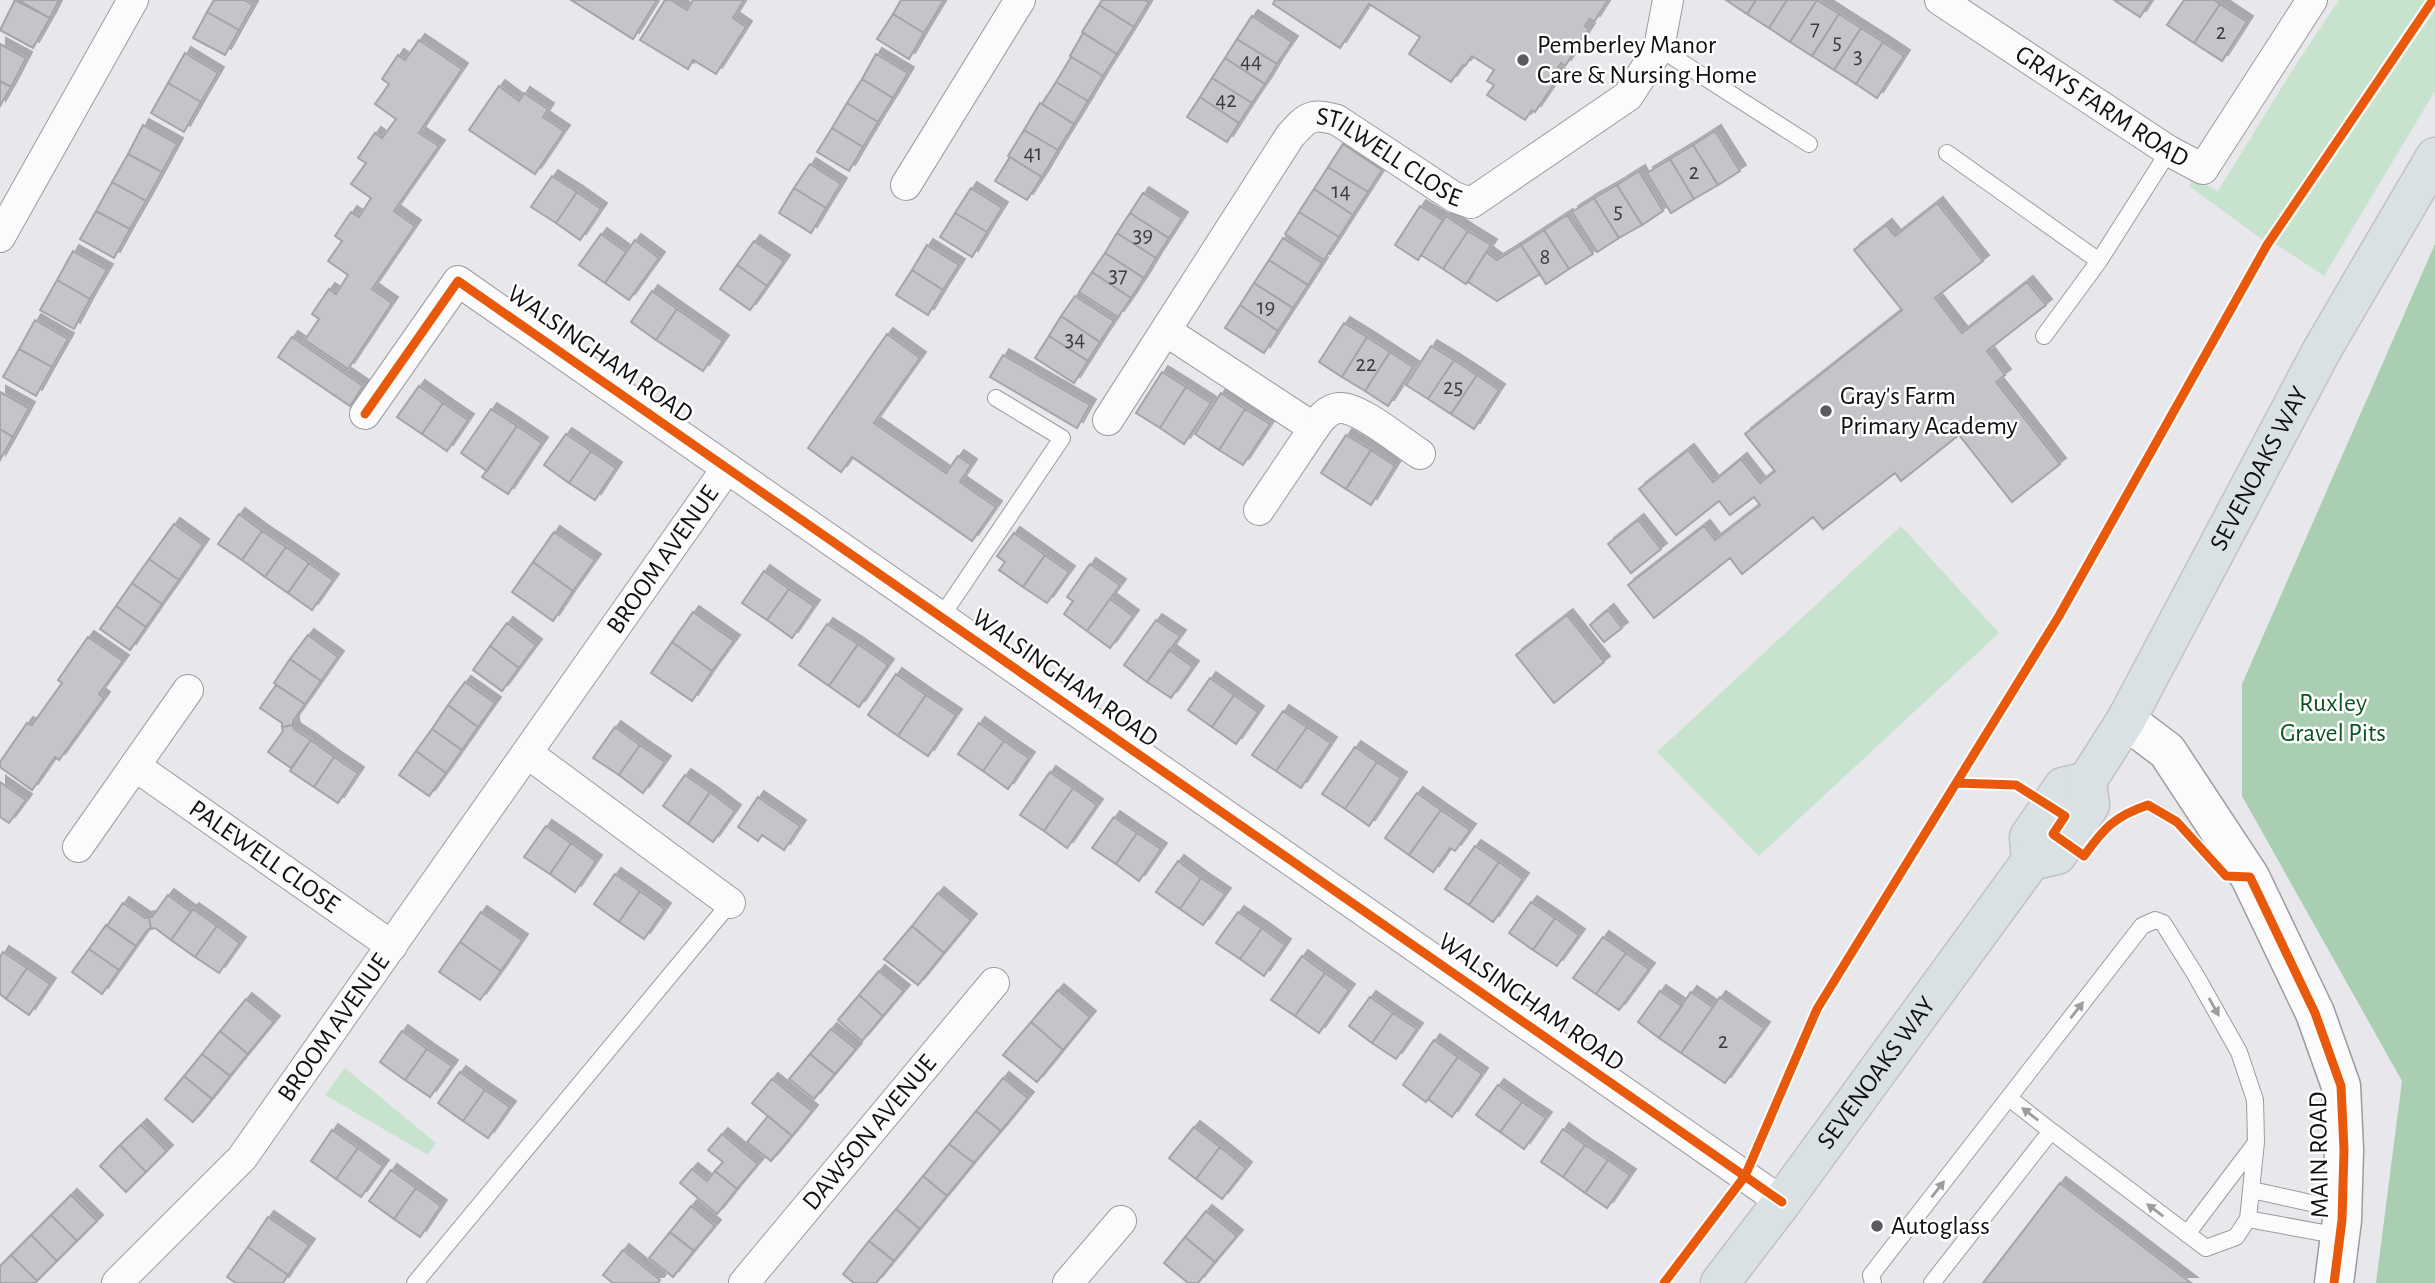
<svg xmlns="http://www.w3.org/2000/svg" width="2435" height="1283" viewBox="0 0 2435 1283" font-family="'Alegreya Sans',sans-serif">
<defs>
<filter id="shadow"><feDropShadow dx="6" dy="-6" stdDeviation="0" flood-color="#0004"/></filter>
</defs>
<rect width="100%" height="100%" fill="#e7e7ec"/>
<!-- green -->
<path fill="#c8e3cd" d="M2339,0H2427L2264,241L2189,186L2193,177L2218,191L2293,69Z
M2435,10V91L2324,276L2276,244Z
M1901,526L1999,633L1759,856L1657,752Z
M345,1068L436,1143L428,1155L325,1095Z"/>
<!-- forest -->
<path fill="#aaceb2" d="M2435,244V1283H2376L2402,1081L2242,796V684Z"/>
<!-- building -->
<path fill="#c6c4c8" stroke="#a6a4a7" stroke-width="2" filter="url(#shadow)" d="M15,0L50,18L33,48L0,30Z
M18,0H59L50,18Z
M214,0H244L253,5L239,30L207,12Z
M571,0H657L633,39Z
M665,0H671L687,10L693,0H744L733,18L746,27L716,74L693,60L688,69L640,40Z
M901,0H944L924,33L893,14Z
M1102,0H1145L1149,2L1134,27L1099,5Z
M1275,0H1608L1594,22L1590,19L1585,26L1589,29L1565,66L1561,63L1555,72L1560,75L1535,112L1532,110L1525,120L1487,95L1494,85L1487,81L1494,70L1472,56L1465,66L1463,65L1451,82L1409,54L1420,37L1369,4L1340,48L1273,4Z
M1726,0H1756L1747,14Z
M1756,0H1787L1769,28L1747,14Z
M1787,0H1817L1790,42L1769,28Z
M1817,0L1839,14L1812,56L1790,42Z
M2114,0H2151L2140,17Z
M2184,0H2214L2220,4L2194,43L2167,25Z
M2220,4L2247,22L2222,61L2194,43Z
M1099,5L1134,27L1117,54L1082,32Z
M207,12L239,30L225,55L193,38Z
M893,14L924,33L909,59L877,39Z
M1839,14L1861,28L1834,70L1812,56Z
M1252,16L1292,42L1277,64L1237,39Z
M1861,28L1883,42L1856,84L1834,70Z
M1083,33L1117,54L1103,76L1070,56Z
M1237,39L1277,64L1265,84L1225,58Z
M419,40L462,69L419,133L439,146L394,211L415,226L372,289L392,303L348,369L305,340L319,319L312,314L329,289L336,294L348,275L328,261L342,241L335,236L351,212L359,217L371,198L351,184L366,163L358,158L375,133L382,138L396,119L375,104L389,84L382,79L398,55L405,60Z
M1883,42L1904,56L1877,98L1856,84Z
M0,44L26,58L11,87L0,81Z
M185,53L218,73L201,102L168,83Z
M876,54L908,73L893,98L862,79Z
M1071,57L1103,76L1088,101L1056,82Z
M1225,58L1265,84L1252,103L1212,78Z
M1212,78L1252,103L1239,123L1200,97Z
M862,79L893,98L878,122L847,103Z
M0,81L11,87L0,106Z
M1056,82L1088,101L1074,124L1042,104Z
M168,83L201,102L184,132L151,113Z
M499,86L519,101L524,93L548,109L543,117L564,131L535,174L469,130Z
M1200,97L1239,123L1227,142L1187,117Z
M847,103L878,122L863,147L832,128Z
M1040,103L1074,124L1058,150L1024,130Z
M143,125L177,144L162,172L128,154Z
M832,128L863,147L849,171L817,152Z
M1024,130L1058,150L1042,177L1008,156Z
M1715,131L1740,171L1718,185L1693,145Z
M1343,144L1382,170L1368,192L1328,167Z
M1693,145L1718,185L1694,199L1670,159Z
M128,154L162,172L146,201L112,182Z
M1010,157L1042,177L1027,200L995,181Z
M1670,159L1694,199L1671,213L1647,173Z
M810,164L841,184L826,208L794,188Z
M1328,167L1368,192L1353,215L1314,189Z
M1639,171L1663,211L1642,225L1617,185Z
M552,176L577,192L556,223L531,207Z
M112,182L146,201L130,229L96,211Z
M1617,185L1642,225L1619,238L1594,198Z
M794,188L826,208L811,233L779,213Z
M971,188L1002,208L987,232L955,213Z
M1314,189L1353,215L1339,237L1299,212Z
M577,192L601,209L580,240L556,223Z
M1143,193L1182,218L1169,238L1130,213Z
M1594,198L1619,238L1597,252L1572,212Z
M1937,203L1983,261L1935,298L1962,333L2027,282L2046,305L1987,351L2005,375L1996,382L2060,464L2012,502L1959,435L1901,481L1895,473L1823,529L1813,517L1742,574L1730,558L1654,618L1628,585L1704,526L1715,540L1760,505L1754,497L1730,515L1719,501L1676,535L1639,489L1688,450L1713,482L1741,459L1760,483L1775,471L1745,434L1902,310L1854,250L1886,225L1895,236Z
M1420,206L1443,220L1418,260L1395,245Z
M96,211L130,229L114,258L80,239Z
M1299,212L1339,237L1324,260L1285,234Z
M955,213L987,232L972,257L940,237Z
M1130,213L1169,238L1156,258L1117,233Z
M1567,215L1593,254L1569,269L1544,230Z
M1446,216L1468,231L1443,269L1421,255Z
M1544,230L1569,269L1546,284L1521,245Z
M1468,231L1491,245L1466,284L1443,269Z
M1117,233L1156,258L1144,278L1105,253Z
M601,234L626,252L605,283L579,265Z
M1283,238L1322,263L1308,285L1269,260Z
M635,240L659,258L629,300L605,283Z
M754,241L784,261L767,286L737,265Z
M927,245L959,265L943,290L912,270Z
M1521,245L1540,274L1497,301L1468,282L1486,252L1497,260Z
M73,251L107,270L90,299L57,280Z
M1105,253L1144,278L1131,298L1092,272Z
M1269,260L1308,285L1293,308L1254,283Z
M737,265L767,286L750,310L720,289Z
M912,270L943,290L928,315L896,295Z
M1092,272L1131,298L1118,317L1079,292Z
M57,280L90,299L74,329L40,310Z
M1254,283L1293,308L1278,331L1240,305Z
M652,291L677,309L656,340L631,322Z
M1075,296L1114,321L1100,342L1061,316Z
M1240,305L1278,331L1264,353L1225,328Z
M677,309L723,341L703,371L656,340Z
M1061,316L1100,342L1088,361L1049,336Z
M35,320L68,339L52,367L19,349Z
M1344,323L1367,337L1342,377L1319,362Z
M887,334L920,358L874,423L946,473L958,456L971,465L960,482L996,507L972,541L852,457L841,472L808,448Z
M1049,336L1088,361L1074,383L1035,358Z
M292,337L363,386L350,406L278,357Z
M1367,337L1390,352L1365,391L1342,377Z
M1431,346L1454,360L1428,399L1406,385Z
M19,349L52,367L36,396L3,377Z
M1390,352L1413,367L1388,406L1365,391Z
M1003,355L1090,405L1077,428L990,377Z
M1454,360L1477,375L1451,414L1428,399Z
M1162,372L1186,387L1160,428L1136,413Z
M1477,375L1499,390L1474,429L1451,414Z
M419,386L443,403L422,434L397,417Z
M1186,387L1211,403L1184,444L1160,428Z
M0,392L29,408L13,437L0,429Z
M1221,393L1245,409L1219,450L1195,434Z
M443,403L468,420L447,451L422,434Z
M491,409L517,426L487,471L461,453Z
M1245,409L1270,424L1243,465L1219,450Z
M517,426L542,443L508,494L482,477Z
M0,429L13,437L0,460Z
M566,434L591,451L569,483L544,465Z
M1346,435L1371,450L1346,489L1321,473Z
M1371,450L1395,466L1371,505L1346,489Z
M591,451L616,468L595,500L569,483Z
M239,514L262,531L242,560L218,544Z
M1638,520L1661,549L1631,573L1608,544Z
M174,524L203,545L179,580L149,559Z
M262,531L286,547L265,577L242,560Z
M554,532L595,560L573,591L533,562Z
M1014,533L1045,555L1023,587L999,570L1005,562L997,556Z
M286,547L309,563L288,593L265,577Z
M1045,555L1069,572L1047,603L1023,587Z
M149,559L179,580L162,604L132,583Z
M533,562L573,591L553,621L512,592Z
M309,563L333,580L312,610L288,593Z
M1090,564L1120,585L1087,631L1064,614L1073,601L1067,597Z
M764,571L789,589L767,620L742,603Z
M132,583L162,604L146,627L116,606Z
M789,589L814,606L792,638L767,620Z
M1110,599L1133,616L1110,648L1087,631Z
M116,606L146,627L130,650L100,629Z
M1608,610L1622,628L1604,642L1590,625Z
M693,612L734,641L712,671L672,642Z
M1567,615L1604,662L1554,703L1516,655Z
M1156,620L1180,636L1147,682L1124,665Z
M507,623L536,645L519,668L490,646Z
M827,624L858,644L829,686L799,665Z
M308,635L338,657L321,681L290,659Z
M88,637L123,661L99,694L104,698L59,760L55,757L32,790L0,767V762L27,723L32,725L62,683L58,680Z
M672,642L712,671L692,701L651,673Z
M858,644L888,665L859,707L829,686Z
M490,646L519,668L502,691L473,670Z
M1169,650L1193,667L1171,698L1147,682Z
M290,659L321,681L305,704L274,683Z
M896,674L926,695L898,736L868,715Z
M1210,678L1234,695L1212,727L1188,710Z
M465,682L495,703L478,727L448,705Z
M276,685L305,704L293,721V725L282,727V723L260,708Z
M926,695L956,715L928,756L898,736Z
M1234,695L1258,712L1236,744L1212,727Z
M448,705L478,727L462,750L432,729Z
M1283,711L1307,727L1276,771L1252,755Z
M979,723L1004,741L983,771L958,754Z
M293,725L294,729L311,740L291,768L268,752L283,731L282,727Z
M615,727L640,745L619,775L593,758Z
M1307,727L1331,743L1301,788L1276,771Z
M432,729L462,750L446,773L416,751Z
M311,740L334,757L314,787L290,771Z
M1004,741L1029,758L1008,789L983,771Z
M640,745L665,762L643,793L619,775Z
M1355,747L1377,762L1345,809L1322,794Z
M416,751L446,773L429,796L399,775Z
M334,757L358,773L338,803L314,787Z
M1377,762L1401,778L1369,826L1345,809Z
M1050,772L1073,788L1044,831L1020,815Z
M685,775L710,792L688,824L663,806Z
M0,782L26,800L9,823L0,817Z
M1073,788L1097,805L1067,848L1044,831Z
M710,792L735,811L713,842L688,824Z
M1417,793L1441,810L1409,855L1385,838Z
M758,797L800,826L784,850L762,835L758,841L738,827Z
M1441,810L1470,830L1455,851L1450,848L1433,872L1409,855Z
M1114,817L1137,833L1116,864L1092,848Z
M546,826L571,843L550,874L524,857Z
M1137,833L1161,849L1139,881L1116,864Z
M571,843L596,861L575,892L550,874Z
M1475,846L1499,862L1469,905L1445,889Z
M1178,861L1201,878L1180,909L1156,892Z
M1499,862L1523,879L1493,922L1469,905Z
M615,874L640,891L619,922L594,904Z
M1201,878L1225,894L1203,925L1180,909Z
M640,891L665,909L644,939L619,922Z
M938,893L971,920L944,953L912,926Z
M168,895L191,912L171,940L155,928L151,929L149,917H152Z
M1531,902L1555,918L1533,950L1509,933Z
M123,903L145,918L149,917L151,929H148L136,946L107,926Z
M193,909L217,926L195,957L171,940Z
M481,912L522,940L501,971L460,942Z
M1238,912L1262,928L1240,959L1216,943Z
M1555,918L1579,935L1557,966L1533,950Z
M106,925L136,946L119,970L89,949Z
M217,926L240,943L219,973L195,957Z
M912,926L944,953L918,985L884,959Z
M1262,928L1285,945L1264,976L1240,959Z
M1603,937L1626,953L1596,994L1573,978Z
M460,942L501,971L480,1000L439,972Z
M89,949L119,970L102,994L72,972Z
M3,952L27,968L6,999L0,994V957Z
M1626,953L1649,969L1619,1010L1596,994Z
M1302,956L1325,973L1295,1016L1271,1000Z
M27,968L50,984L29,1015L6,999Z
M879,971L904,991L883,1016L859,995Z
M1325,973L1349,990L1319,1033L1295,1016Z
M1058,990L1090,1017L1063,1050L1031,1022Z
M1660,991L1682,1006L1659,1038L1638,1022Z
M1691,992L1713,1007L1681,1053L1659,1038Z
M859,995L883,1016L862,1041L838,1020Z
M1370,997L1393,1013L1372,1043L1349,1026Z
M1720,997L1764,1028L1725,1083L1681,1053Z
M246,999L274,1022L248,1054L220,1031Z
M1393,1013L1417,1029L1396,1059L1372,1043Z
M1031,1022L1063,1050L1037,1082L1003,1055Z
M831,1029L856,1049L835,1074L810,1054Z
M220,1031L248,1054L230,1076L202,1054Z
M402,1031L427,1049L405,1080L380,1062Z
M1434,1040L1458,1057L1426,1102L1403,1085Z
M427,1049L452,1066L430,1097L405,1080Z
M202,1054L230,1076L212,1099L184,1076Z
M810,1054L835,1074L814,1099L789,1079Z
M1458,1057L1482,1074L1452,1117L1428,1099Z
M460,1072L485,1090L463,1121L438,1103Z
M184,1076L212,1099L193,1122L165,1099Z
M1003,1078L1028,1098L1001,1131L976,1111Z
M772,1079L812,1111L792,1136L752,1103Z
M1498,1085L1522,1102L1500,1132L1476,1115Z
M485,1090L510,1107L488,1138L463,1121Z
M1522,1102L1546,1118L1524,1149L1500,1132Z
M976,1111L1001,1131L974,1163L949,1144Z
M768,1116L792,1136L771,1161L747,1142Z
M141,1125L167,1151L146,1172L120,1145Z
M1194,1127L1220,1147L1196,1179L1169,1158Z
M1563,1129L1585,1145L1563,1177L1541,1162Z
M332,1130L358,1148L336,1179L311,1161Z
M722,1134L758,1164L737,1189L715,1171L723,1162L708,1150Z
M949,1144L974,1163L947,1196L923,1176Z
M120,1145L146,1172L126,1192L100,1166Z
M1585,1145L1608,1160L1585,1193L1563,1177Z
M1220,1147L1246,1168L1222,1199L1196,1179Z
M358,1148L383,1166L361,1197L336,1179Z
M1608,1160L1630,1175L1607,1208L1585,1193Z
M692,1169L707,1181L715,1171L737,1189L717,1214L680,1183Z
M391,1170L416,1188L394,1219L369,1201Z
M923,1176L947,1196L920,1229L896,1209Z
M2060,1183L2191,1283H1983Z
M416,1188L441,1206L420,1237L394,1219Z
M71,1195L97,1221L77,1241L51,1215Z
M691,1206L715,1226L694,1251L670,1232Z
M896,1209L920,1229L894,1261L869,1241Z
M1206,1211L1237,1236L1215,1262L1185,1237Z
M51,1215L77,1241L57,1261L31,1235Z
M268,1217L309,1245L288,1275L248,1247Z
M670,1232L694,1251L673,1277L649,1258Z
M31,1235L57,1261L37,1281L11,1255Z
M1185,1237L1215,1262L1198,1283H1188L1164,1263Z
M869,1241L894,1261L876,1283H854L843,1274Z
M248,1247L288,1275L283,1283H236L227,1277Z
M623,1250L660,1280L658,1283H613L603,1275Z
M11,1255L37,1281L35,1283H0V1266Z"/>
<g fill="none" stroke-linecap="round" stroke-linejoin="round">
<defs>
<path id="lane" d="M1659,48L1809,144
M1947,153L2099,261
M2044,336L2099,261L2169,151
M941,617L1062,438L996,398
M2009,1098L2051,1131
M2252,1190L2342,1210
M2248,1219L2340,1236
M2187,1234L2255,1144
M415,1283L730,903
M1873,1283L1871,1275L2142,926L2155,920L2163,923L2195,974L2239,1052L2255,1100L2256,1142L2248,1219L2236,1237L2206,1248L2051,1131L1932,1283"/>
<g id="street">
<path id="s1" d="M1940,0L2169,151L2203,169L2312,0"/>
<path d="M906,185L1020,0"/>
<path d="M0,237L133,0"/>
<path d="M1166,331L1314,428C1320,419 1327,409 1339,408C1359,406 1402,443 1420,454"/>
<path d="M365,414L458,281L1782,1202"/>
<path id="s2" d="M1108,420L1290,136C1308,116 1311,113 1337,120L1454,197L1471,203L1628,96L1659,48L1668,0"/>
<path d="M1259,510L1314,428"/>
<path d="M527,753L730,903"/>
<path id="s3" d="M135,766L392,946"/>
<path d="M78,847L188,690"/>
<path id="s4" d="M117,1283L242,1158L727,468"/>
<path id="s5" d="M744,1283L994,983"/>
<path d="M1068,1283L1121,1221"/>
</g>
<path id="secondary" d="M2126,720L2167,751L2250,877L2315,1013L2341,1086L2344,1150L2342,1220L2334,1283"/>
<g id="primary">
<path d="M2031,861L2029,837L2063,787L2087,781"/>
<path id="s6" d="M1720,1283L1782,1202L2031,861L2057,855L2090,805L2087,781L2126,720L2322,350L2435,157"/>
</g>
</defs>
<!-- lane casing -->
<use href="#lane" stroke="#9c9c9f" stroke-width="18"/>
<!-- street casing -->
<use href="#street" stroke="#9c9c9f" stroke-width="32"/>
<!-- secondary casing -->
<use href="#secondary" stroke="#9c9c9f" stroke-width="41"/>
<!-- primary casing -->
<use href="#primary" stroke="#c2c2c4" stroke-width="41"/>
<!-- lane -->
<use href="#lane" stroke="#fbfbfc" stroke-width="16"/>
<!-- street -->
<use href="#street" stroke="#fbfbfc" stroke-width="30"/>
<!-- secondary -->
<use href="#secondary" stroke="#fbfbfc" stroke-width="38"/>
<!-- primary -->
<use href="#primary" stroke="#d9e1e4" stroke-width="38"/>
<defs>
<path id="cycleway" d="M365,414L458,281L1782,1202
M1956,783L2016,785L2065,816L2053,834L2084,856C2104,828 2115,816 2148,805L2177,822L2226,876L2250,877L2315,1013L2341,1086L2344,1150L2342,1220L2334,1283
M1664,1283L1745,1176L1817,1009L2059,616L2267,245L2433,0"/>
</defs>
<!-- cycleway casing -->
<use href="#cycleway" stroke="#fff" stroke-width="13"/>
<!-- cycleway -->
<use href="#cycleway" stroke="#e8590c" stroke-width="9"/>
</g>
<!-- one-way arrows -->
<defs><path id="oneway-solid" d="M-6-.8H1V-3.2L6.5 0L1 3.2V.8H-6Z" transform="scale(1.75)"/></defs>
<g fill="#9d9d9f">
<use href="#oneway-solid" transform="translate(2214 1007) rotate(61)"/>
<use href="#oneway-solid" transform="translate(2077 1010) rotate(-52)"/>
<use href="#oneway-solid" transform="translate(2030 1114) rotate(-142)"/>
<use href="#oneway-solid" transform="translate(1938 1189) rotate(-52)"/>
<use href="#oneway-solid" transform="translate(2155 1210) rotate(-143)"/>
</g>
<!-- markers -->
<g fill="#5b5b5f" stroke="#fff" stroke-width="2.5">
<circle cx="1523" cy="60" r="7"/>
<circle cx="1826" cy="411" r="7"/>
<circle cx="1877" cy="1226" r="7"/>
</g>
<g text-anchor="middle" dominant-baseline="central" stroke-width="5" stroke-linejoin="round" paint-order="stroke">
<!-- number labels -->
<g font-size="23" fill="#3e3d40">
<text x="1815" y="28">7</text>
<text x="2221" y="32">2</text>
<text x="1837" y="42">5</text>
<text x="1858" y="56">3</text>
<text x="1251" y="61">44</text>
<text x="1226" y="100">42</text>
<text x="1033" y="153">41</text>
<text x="1694" y="172">2</text>
<text x="1341" y="191">14</text>
<text x="1618" y="211">5</text>
<text x="1143" y="235">39</text>
<text x="1545" y="257">8</text>
<text x="1118" y="275">37</text>
<text x="1266" y="307">19</text>
<text x="1075" y="339">34</text>
<text x="1366" y="364">22</text>
<text x="1453" y="387">25</text>
<text x="1723" y="1041">2</text>
</g>
<!-- poi labels -->
<g font-size="26" fill="#101013" stroke="#fff" text-anchor="start">
<text x="1537" y="45">Pemberley Manor<tspan x="1537" dy="30">Care &amp; Nursing Home</tspan></text>
<text x="1840" y="396">Gray's Farm<tspan x="1840" dy="30">Primary Academy</tspan></text>
<text x="1891" y="1226">Autoglass</text>
</g>
<!-- street labels -->
<g font-size="26" fill="#101013" stroke="#fff">
<text stroke="none"><textPath href="#s1" startOffset="194">GRAYS FARM ROAD</textPath></text>
<text stroke="none"><textPath href="#s2" startOffset="455">STILWELL CLOSE</textPath></text>
<text transform="translate(600 354) rotate(35)">WALSINGHAM ROAD</text>
<text stroke="none"><textPath href="#s6" startOffset="992">SEVENOAKS WAY</textPath></text>
<text stroke="none"><textPath href="#s4" startOffset="908">BROOM AVENUE</textPath></text>
<text transform="translate(1065 678) rotate(35)">WALSINGHAM ROAD</text>
<text stroke="none"><textPath href="#s3" startOffset="158">PALEWELL CLOSE</textPath></text>
<text transform="translate(1531 1002) rotate(35)">WALSINGHAM ROAD</text>
<text stroke="none"><textPath href="#s4" startOffset="336">BROOM AVENUE</textPath></text>
<text stroke="none"><textPath href="#s6" startOffset="262">SEVENOAKS WAY</textPath></text>
<text stroke="none"><textPath href="#s5" startOffset="196">DAWSON AVENUE</textPath></text>
<text transform="translate(2319 1155) rotate(-91)">MAIN ROAD</text>
</g>
<!-- park labels -->
<g font-size="26" fill="#0c5521" stroke="#fff">
<text x="2333" y="703">Ruxley<tspan x="2333" dy="30">Gravel Pits</tspan></text>
</g>
</g>
</svg>
